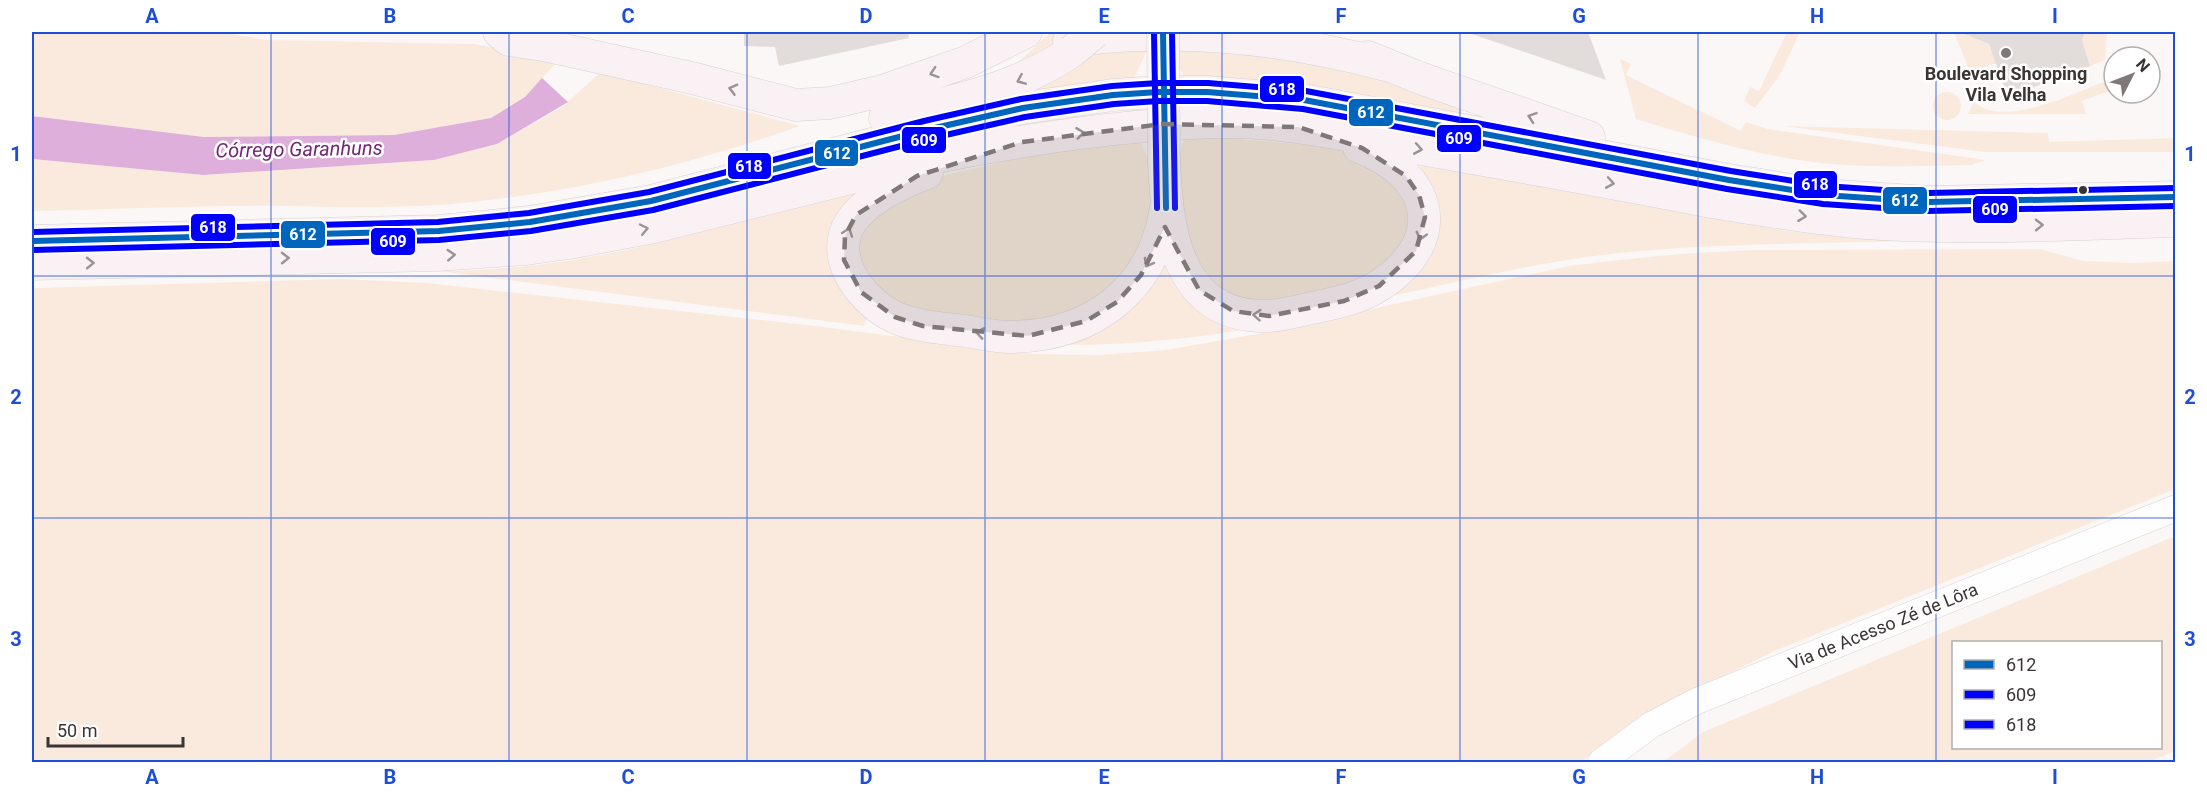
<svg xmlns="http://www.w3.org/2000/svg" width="2207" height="794" viewBox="0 0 2207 794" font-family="Roboto,sans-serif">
<rect width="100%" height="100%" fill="#fcf7f7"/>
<!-- green -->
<path fill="#f9eadd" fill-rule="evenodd" d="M32,32H220L267,40L475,44L558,61L525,97L491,118L394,135L204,137L32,116Z
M1051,32H1147V50L1134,79L1026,91L1014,66Z
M1298,32L1464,110L1460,113L1311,85L1227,78H1184L1171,48Z
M1787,32H1800L1780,75L1755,108L1744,101L1750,87L1759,91Z
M1954,32H1966L1973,37L1989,44L1997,63L1970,72Z
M2085,32H2107L2105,60L2090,66L2082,40Z
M1620,59L1631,64L1626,75L1741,131L1746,122L1768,129L1986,160L1972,165C1917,166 1861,169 1806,161C1748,153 1692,136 1636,119Z
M601,72L800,126C693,164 585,190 473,202C407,209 343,207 277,206C195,205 113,210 32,211V159L203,175L434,160L497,144L562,107Z
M2114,78V89L2082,101L2086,114H1968L1974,102C2005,130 2080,90 2114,78Z
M1933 106a14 14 0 1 1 28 0a14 14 0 1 1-28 0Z
M1783,126L2048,133L2049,142L2175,138V152H1985Z
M1226,138L1309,145L1349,151L1373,159L1414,208L1393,269L1270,308L1235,304L1188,262L1176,164L1184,139Z
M1139,139L1152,167L1153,221L1116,290L1048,326L903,312L854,263L864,220L937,177L1064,148Z
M1424,164L1787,231L1844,237L1895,238L1905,241C1810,244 1714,243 1619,253C1534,262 1451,284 1368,301L1438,227C1441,203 1433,188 1419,169Z
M857,189L860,190L850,205L867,317L864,326L438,271C485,271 532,267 578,259C672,243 765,214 857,189Z
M2040,249L2083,261L2132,263L2175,261V489L1774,651L1642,717L1624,728L1582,762H32V288L340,279L427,283L807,325L1033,354L1100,355L1166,350L1257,334L1569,266C1631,258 1693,252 1755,250Z
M1160,260L1275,324C1189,341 1105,348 1018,344Z
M2175,536V751L2149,762H1663L1703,732ZM1954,642H2160V748H1954Z"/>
<!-- water -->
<path fill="#dfafdc" d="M542,78L568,102L497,144L434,160L203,175L32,159V116L204,137L394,135L491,118L525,97Z"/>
<!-- building -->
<path fill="#e2dcdb" d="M744,32H908L909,38L779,66L775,47L744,46Z
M1473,32H1588L1606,80L1472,34Z
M1960,32H2085L2082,40L2090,66L2008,97L1989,44Z"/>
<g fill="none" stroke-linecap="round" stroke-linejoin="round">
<defs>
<path id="minor" d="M1601,762L1651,725L1697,701L2176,508"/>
<path id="major" d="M499,32L509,40L543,45L692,78L796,105L830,103L882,91L966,62L1026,32
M1069,41C1176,26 1281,37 1386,65
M1368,57L1420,78L1589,137
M885,118C950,101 1016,90 1072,51
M1164,162C1167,226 1175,311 1258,316C1276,317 1294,312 1312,308C1335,303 1359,299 1380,285C1450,239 1432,174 1359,147
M927,173C903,182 875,195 857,214C823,250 858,299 894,317C916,327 942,328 965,331C980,333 995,337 1010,337C1093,336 1153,290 1166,208
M32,241L439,231L530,222L651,201L926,130L1023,108L1113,95L1158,92H1207L1304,100L1729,180L1824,195L1928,202L2176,197
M32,264L437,255L526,249L569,243L654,227L931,158C1029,139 1128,123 1228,122C1293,122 1358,138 1421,149C1518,166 1615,183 1712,202C1763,210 1814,219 1866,223C1969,230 2072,224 2176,221"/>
</defs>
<!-- minor casing -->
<use href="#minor" stroke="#d8d3d3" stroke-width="27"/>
<!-- major casing -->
<use href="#major" stroke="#d7d3d3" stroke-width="33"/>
<!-- minor -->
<use href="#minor" stroke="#fffefe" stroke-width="26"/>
<!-- major -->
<use href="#major" stroke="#f9f1f4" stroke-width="32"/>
<defs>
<path id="major-bridge" d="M1163,32L1164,162
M1072,51L1095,32"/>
</defs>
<!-- major-bridge casing -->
<use href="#major-bridge" stroke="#d7d3d3" stroke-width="33" stroke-linecap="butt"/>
<!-- major-bridge -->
<use href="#major-bridge" stroke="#f9f1f4" stroke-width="32"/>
<defs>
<path id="bus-1" d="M1163,32L1166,208
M32,241L439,231L530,222L651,201L926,130L1023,108L1113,95L1158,92H1207L1304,100L1729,180L1824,195L1928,202L2176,197"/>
<path id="bus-2" d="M1154,32L1157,208
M32,250L439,240L531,231L653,210L928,139L1025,117L1114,104L1158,101H1207L1303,109L1727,189L1823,204L1928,211L2176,206"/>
<path id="bus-3" d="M1172,32L1175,208
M32,232L438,222L529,213L649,192L924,121L1021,99L1112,86L1158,83H1208L1306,91L1731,171L1825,186L1928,193L2176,188"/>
</defs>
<!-- bus-1 casing -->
<use href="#bus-1" stroke="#fff" stroke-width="10"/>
<!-- bus-2 casing -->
<use href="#bus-2" stroke="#fff" stroke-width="10"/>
<!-- bus-3 casing -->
<use href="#bus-3" stroke="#fff" stroke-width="10"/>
<!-- bus-1 -->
<use href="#bus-1" stroke="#0065bd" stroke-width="6"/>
<!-- bus-2 -->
<use href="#bus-2" stroke="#00f" stroke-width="6"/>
<!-- bus-3 -->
<use href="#bus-3" stroke="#00f" stroke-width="6"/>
</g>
<!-- one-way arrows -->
<defs><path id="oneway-chevron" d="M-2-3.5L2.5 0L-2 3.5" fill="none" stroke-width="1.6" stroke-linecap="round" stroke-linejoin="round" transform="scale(1.5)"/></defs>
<g stroke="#9a9294">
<use href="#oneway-chevron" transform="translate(934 73) rotate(162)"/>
<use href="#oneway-chevron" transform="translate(1021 80) rotate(157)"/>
<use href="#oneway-chevron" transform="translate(733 89) rotate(-165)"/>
<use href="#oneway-chevron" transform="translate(1532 117) rotate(-161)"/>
<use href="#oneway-chevron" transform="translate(1080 133) rotate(-7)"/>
<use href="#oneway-chevron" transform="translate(1418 149) rotate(10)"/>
<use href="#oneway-chevron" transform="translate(1610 183) rotate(10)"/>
<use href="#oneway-chevron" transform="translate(1802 216) rotate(7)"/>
<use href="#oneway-chevron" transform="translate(2039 225) rotate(-1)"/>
<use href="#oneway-chevron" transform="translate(644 229) rotate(-12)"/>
<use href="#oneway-chevron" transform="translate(848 232) rotate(-70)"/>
<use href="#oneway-chevron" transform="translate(1421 236) rotate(105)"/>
<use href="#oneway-chevron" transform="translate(451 255) rotate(-3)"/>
<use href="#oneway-chevron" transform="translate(285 258) rotate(-1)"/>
<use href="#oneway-chevron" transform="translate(90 263) rotate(-1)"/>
<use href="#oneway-chevron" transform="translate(1148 263) rotate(119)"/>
<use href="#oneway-chevron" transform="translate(1257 315) rotate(-176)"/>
<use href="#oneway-chevron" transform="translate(980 333) rotate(-172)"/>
</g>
<!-- marked area -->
<path fill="#7f7878" fill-opacity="0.2" stroke="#7f7878" stroke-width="4.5" stroke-dasharray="12 8" stroke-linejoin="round" d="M1162,124L1298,127L1362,148L1406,176L1419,195L1425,217L1416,251L1379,286L1344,301L1269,316L1233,311L1199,290L1165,227L1141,275L1117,302L1086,321L1028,336L923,326L895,317L861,292L844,260L845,236L856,215L917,176L1022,142Z"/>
<!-- grid -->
<path fill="none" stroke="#1d4ed8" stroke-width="1.5" stroke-opacity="0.55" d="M271,32V762M509,32V762M747,32V762M985,32V762M1222,32V762M1460,32V762M1698,32V762M1936,32V762M32,276H2176M32,518H2176"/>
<!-- markers -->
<circle fill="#7f7878" stroke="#fff" stroke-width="2" cx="2006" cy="53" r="6"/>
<circle fill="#3b3434" stroke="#fff" stroke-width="2" cx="2083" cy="190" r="5"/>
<g text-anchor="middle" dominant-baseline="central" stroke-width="5" stroke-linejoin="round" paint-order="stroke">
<!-- poi labels -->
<g font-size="18" font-weight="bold" fill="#3b3434" stroke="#fff">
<text x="2006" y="73">Boulevard Shopping<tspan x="2006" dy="21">Vila Velha</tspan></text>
</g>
<!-- street labels -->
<g font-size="18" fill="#3b3434" stroke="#fff">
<text transform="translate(1883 626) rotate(-22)">Via de Acesso Zé de Lôra</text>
</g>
<!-- water labels -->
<g font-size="20" font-style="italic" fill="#732674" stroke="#fff">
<text transform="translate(299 149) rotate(-1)">Córrego Garanhuns</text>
</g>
</g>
<g stroke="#fff" stroke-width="2">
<rect x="1259" y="75" width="46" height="28" rx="6" fill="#00f"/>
<rect x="1348" y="98" width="46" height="29" rx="6" fill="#0065bd"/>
<rect x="1436" y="124" width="46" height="29" rx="6" fill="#00f"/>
<rect x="901" y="126" width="46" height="28" rx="6" fill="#00f"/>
<rect x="814" y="139" width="45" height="28" rx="6" fill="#0065bd"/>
<rect x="727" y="152" width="45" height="28" rx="6" fill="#00f"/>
<rect x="1793" y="170" width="45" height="29" rx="6" fill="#00f"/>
<rect x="1882" y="186" width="46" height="29" rx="6" fill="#0065bd"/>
<rect x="1972" y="195" width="46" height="29" rx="6" fill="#00f"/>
<rect x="190" y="213" width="46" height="29" rx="6" fill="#00f"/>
<rect x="280" y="220" width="46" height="29" rx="6" fill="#0065bd"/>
<rect x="370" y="227" width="46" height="29" rx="6" fill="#00f"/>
</g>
<g font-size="16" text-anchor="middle" font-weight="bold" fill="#fff">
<text x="1282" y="95">618</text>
<text x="1371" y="118">612</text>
<text x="1459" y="144">609</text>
<text x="924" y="146">609</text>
<text x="837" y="159">612</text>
<text x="749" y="172">618</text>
<text x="1815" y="190">618</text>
<text x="1905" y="206">612</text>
<text x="1995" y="215">609</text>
<text x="213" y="233">618</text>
<text x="303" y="240">612</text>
<text x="393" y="247">609</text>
</g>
<!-- border -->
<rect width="2207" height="794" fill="none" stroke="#ffffff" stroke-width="66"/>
<!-- legend -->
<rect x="1952" y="641" width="210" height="108" fill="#ffffff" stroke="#b1aeae" stroke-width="1.5"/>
<rect x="1964" y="660" width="30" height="9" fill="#0065bd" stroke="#b1aeae" stroke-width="1.5"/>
<text x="2006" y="671" font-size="18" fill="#3b3434">612</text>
<rect x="1964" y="690" width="30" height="9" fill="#0000ff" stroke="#b1aeae" stroke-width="1.5"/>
<text x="2006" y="701" font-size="18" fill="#3b3434">609</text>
<rect x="1964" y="720" width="30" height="9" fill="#0000ff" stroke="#b1aeae" stroke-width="1.5"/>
<text x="2006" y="731" font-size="18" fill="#3b3434">618</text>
<!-- north arrow -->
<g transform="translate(2132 75) rotate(48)"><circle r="28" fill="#ffffff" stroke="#b1aeae" stroke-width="1.5"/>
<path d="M0-4.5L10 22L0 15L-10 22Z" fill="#7f7878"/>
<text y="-9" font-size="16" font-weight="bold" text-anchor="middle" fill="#3b3434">N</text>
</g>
<!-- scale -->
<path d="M48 737v9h135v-9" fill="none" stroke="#3b3434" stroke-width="3"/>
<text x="57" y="737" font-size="18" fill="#3b3434" stroke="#ffffff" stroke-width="4.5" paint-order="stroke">50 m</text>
<rect x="33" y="33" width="2141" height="728" fill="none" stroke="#1d4ed8" stroke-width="2"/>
<g font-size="20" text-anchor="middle" font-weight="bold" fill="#1d4ed8">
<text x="152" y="23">A</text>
<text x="390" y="23">B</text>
<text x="628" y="23">C</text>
<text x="866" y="23">D</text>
<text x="1104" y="23">E</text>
<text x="1341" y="23">F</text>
<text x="1579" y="23">G</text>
<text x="1817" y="23">H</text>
<text x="2055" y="23">I</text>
<text x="16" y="161">1</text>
<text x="2190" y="161">1</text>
<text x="16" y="404">2</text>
<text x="2190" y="404">2</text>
<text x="16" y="646">3</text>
<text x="2190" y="646">3</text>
<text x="152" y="784">A</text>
<text x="390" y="784">B</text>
<text x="628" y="784">C</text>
<text x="866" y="784">D</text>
<text x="1104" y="784">E</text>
<text x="1341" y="784">F</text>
<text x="1579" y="784">G</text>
<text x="1817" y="784">H</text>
<text x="2055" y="784">I</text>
</g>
</svg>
